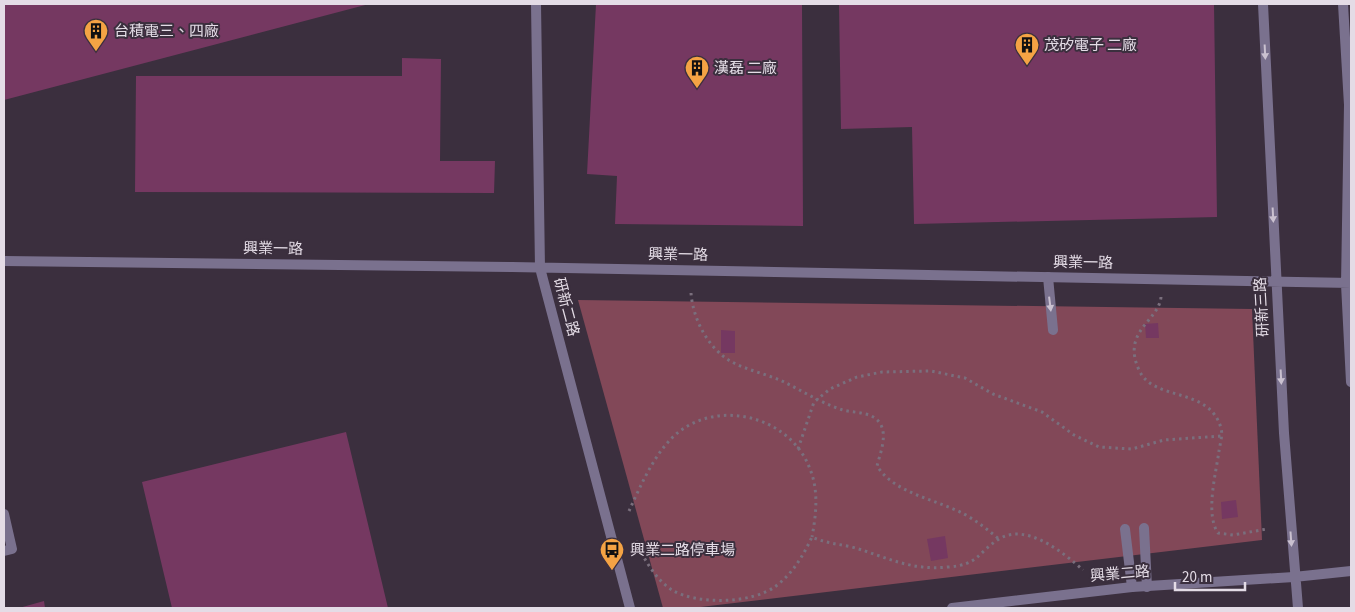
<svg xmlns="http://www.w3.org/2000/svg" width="1355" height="612" viewBox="0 0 1355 612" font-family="'Source Sans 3','Noto Sans TC',sans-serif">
<rect width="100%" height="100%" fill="#3b2f3e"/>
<!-- green -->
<path fill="#824858" d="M578,300L1252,309L1262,540L692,608H663Z"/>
<!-- building -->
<path fill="#753861" d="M4,4H369L4,100Z
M596,4H802L803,226L615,224L617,176L587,174Z
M839,4H1214L1217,217L914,224L912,127L841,129Z
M402,58L441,59L440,161H495L494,193L135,192L136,76H402Z
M1158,323L1159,338H1146L1145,324Z
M721,330L735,331V353H721Z
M346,432L388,608H172L142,482Z
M1236,500L1238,517L1222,519L1221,502Z
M945,536L948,558L931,561L927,539Z
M44,601L45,608H19Z"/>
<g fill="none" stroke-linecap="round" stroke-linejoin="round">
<!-- path -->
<path stroke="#7a6f7d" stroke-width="3" stroke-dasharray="2.5 4" stroke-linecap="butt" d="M691,293C693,319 708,349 732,362C747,370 766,374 782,381C801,390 819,402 840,409C853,414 873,410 881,425C887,437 880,454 877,466C895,494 936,499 964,514C977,521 988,530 999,539
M1161,297C1159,321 1121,331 1139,370C1153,402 1209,386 1221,428C1223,435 1220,444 1219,451C1216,473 1205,514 1218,533L1233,535L1267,529
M798,449L814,402L830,389L857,377L882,372L931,371L965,378L993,394L1042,412L1074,435L1099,447L1132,449L1164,440L1221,436
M629,511C641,485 656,449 680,431C723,399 791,418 810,469C819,491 816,515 812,537
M636,541C643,558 656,580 672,590C697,605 752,604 776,586C793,573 803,556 812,537C825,543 838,544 852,547C887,557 910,571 948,567C979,565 978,552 999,539C1026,522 1064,553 1083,570"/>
<!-- service -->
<path stroke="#7a718e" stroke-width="10" d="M1048,277L1053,330
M1144,528L1147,587
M1125,529L1132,587"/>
<!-- minor -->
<path stroke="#7a718e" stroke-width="10" d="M536,4L540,268L630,608
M1263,4L1284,433L1298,608
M1343,4L1349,105L1346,284L1351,382
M4,261L512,267L1351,283
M4,514L12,549L4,551
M952,608L1132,587L1294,577L1351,571"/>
</g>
<!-- one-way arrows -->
<defs><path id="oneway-solid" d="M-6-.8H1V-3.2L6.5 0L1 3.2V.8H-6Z" transform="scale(1.25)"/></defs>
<g fill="#cac1d0">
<use href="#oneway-solid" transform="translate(1265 52) rotate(87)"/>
<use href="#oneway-solid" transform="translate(1273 215) rotate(87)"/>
<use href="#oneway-solid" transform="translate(1050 304) rotate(83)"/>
<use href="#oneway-solid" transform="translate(1281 377) rotate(87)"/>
<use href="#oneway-solid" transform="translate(1291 539) rotate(86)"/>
</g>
<!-- icons -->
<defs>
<symbol id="building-pin" viewBox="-11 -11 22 30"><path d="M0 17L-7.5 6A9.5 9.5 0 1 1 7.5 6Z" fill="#f4a344" stroke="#3b2f3e"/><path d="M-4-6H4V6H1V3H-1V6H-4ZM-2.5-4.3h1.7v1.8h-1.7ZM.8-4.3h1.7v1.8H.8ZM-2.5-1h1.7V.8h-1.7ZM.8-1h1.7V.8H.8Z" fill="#111"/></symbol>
<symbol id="bus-pin" viewBox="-11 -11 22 30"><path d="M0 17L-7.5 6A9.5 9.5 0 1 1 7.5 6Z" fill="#f4a344" stroke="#3b2f3e"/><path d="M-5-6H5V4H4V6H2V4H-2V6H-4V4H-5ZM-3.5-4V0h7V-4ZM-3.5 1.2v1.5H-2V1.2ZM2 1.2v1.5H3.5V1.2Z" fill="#111"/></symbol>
</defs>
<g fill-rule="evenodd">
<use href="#building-pin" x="82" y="17" width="28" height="38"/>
<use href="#building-pin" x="1013" y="31" width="28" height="38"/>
<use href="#building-pin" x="683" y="54" width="28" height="38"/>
<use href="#bus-pin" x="598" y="536" width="28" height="38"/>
</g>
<g text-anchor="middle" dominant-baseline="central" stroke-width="4" stroke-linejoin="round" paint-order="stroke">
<!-- poi labels -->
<g font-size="15" fill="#e4dce6" stroke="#3b2f3e" text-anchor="start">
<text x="114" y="31">台積電三、四廠</text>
<text x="1044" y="45">茂矽電子 二廠</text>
<text x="714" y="68">漢磊 二廠</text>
<text x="630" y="550">興業二路停車場</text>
</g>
<!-- street labels -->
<g font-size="15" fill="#e4dce6" stroke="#3b2f3e">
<text transform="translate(273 249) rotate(1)">興業一路</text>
<text transform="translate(678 255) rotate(1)">興業一路</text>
<text transform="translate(1083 263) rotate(1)">興業一路</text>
<text transform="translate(566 307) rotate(75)">研新二路</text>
<text transform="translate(1262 307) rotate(-93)">研新三路</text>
<text transform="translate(1120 574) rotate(-5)">興業二路</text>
</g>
</g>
<!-- border -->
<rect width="1355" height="612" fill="none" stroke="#e4dce6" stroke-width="10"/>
<!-- scale -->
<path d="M1175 582v8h70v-8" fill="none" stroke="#e4dce6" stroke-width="2.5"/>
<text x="1182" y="582" font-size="15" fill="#e4dce6" stroke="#3b2f3e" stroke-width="4" paint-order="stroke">20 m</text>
</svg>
